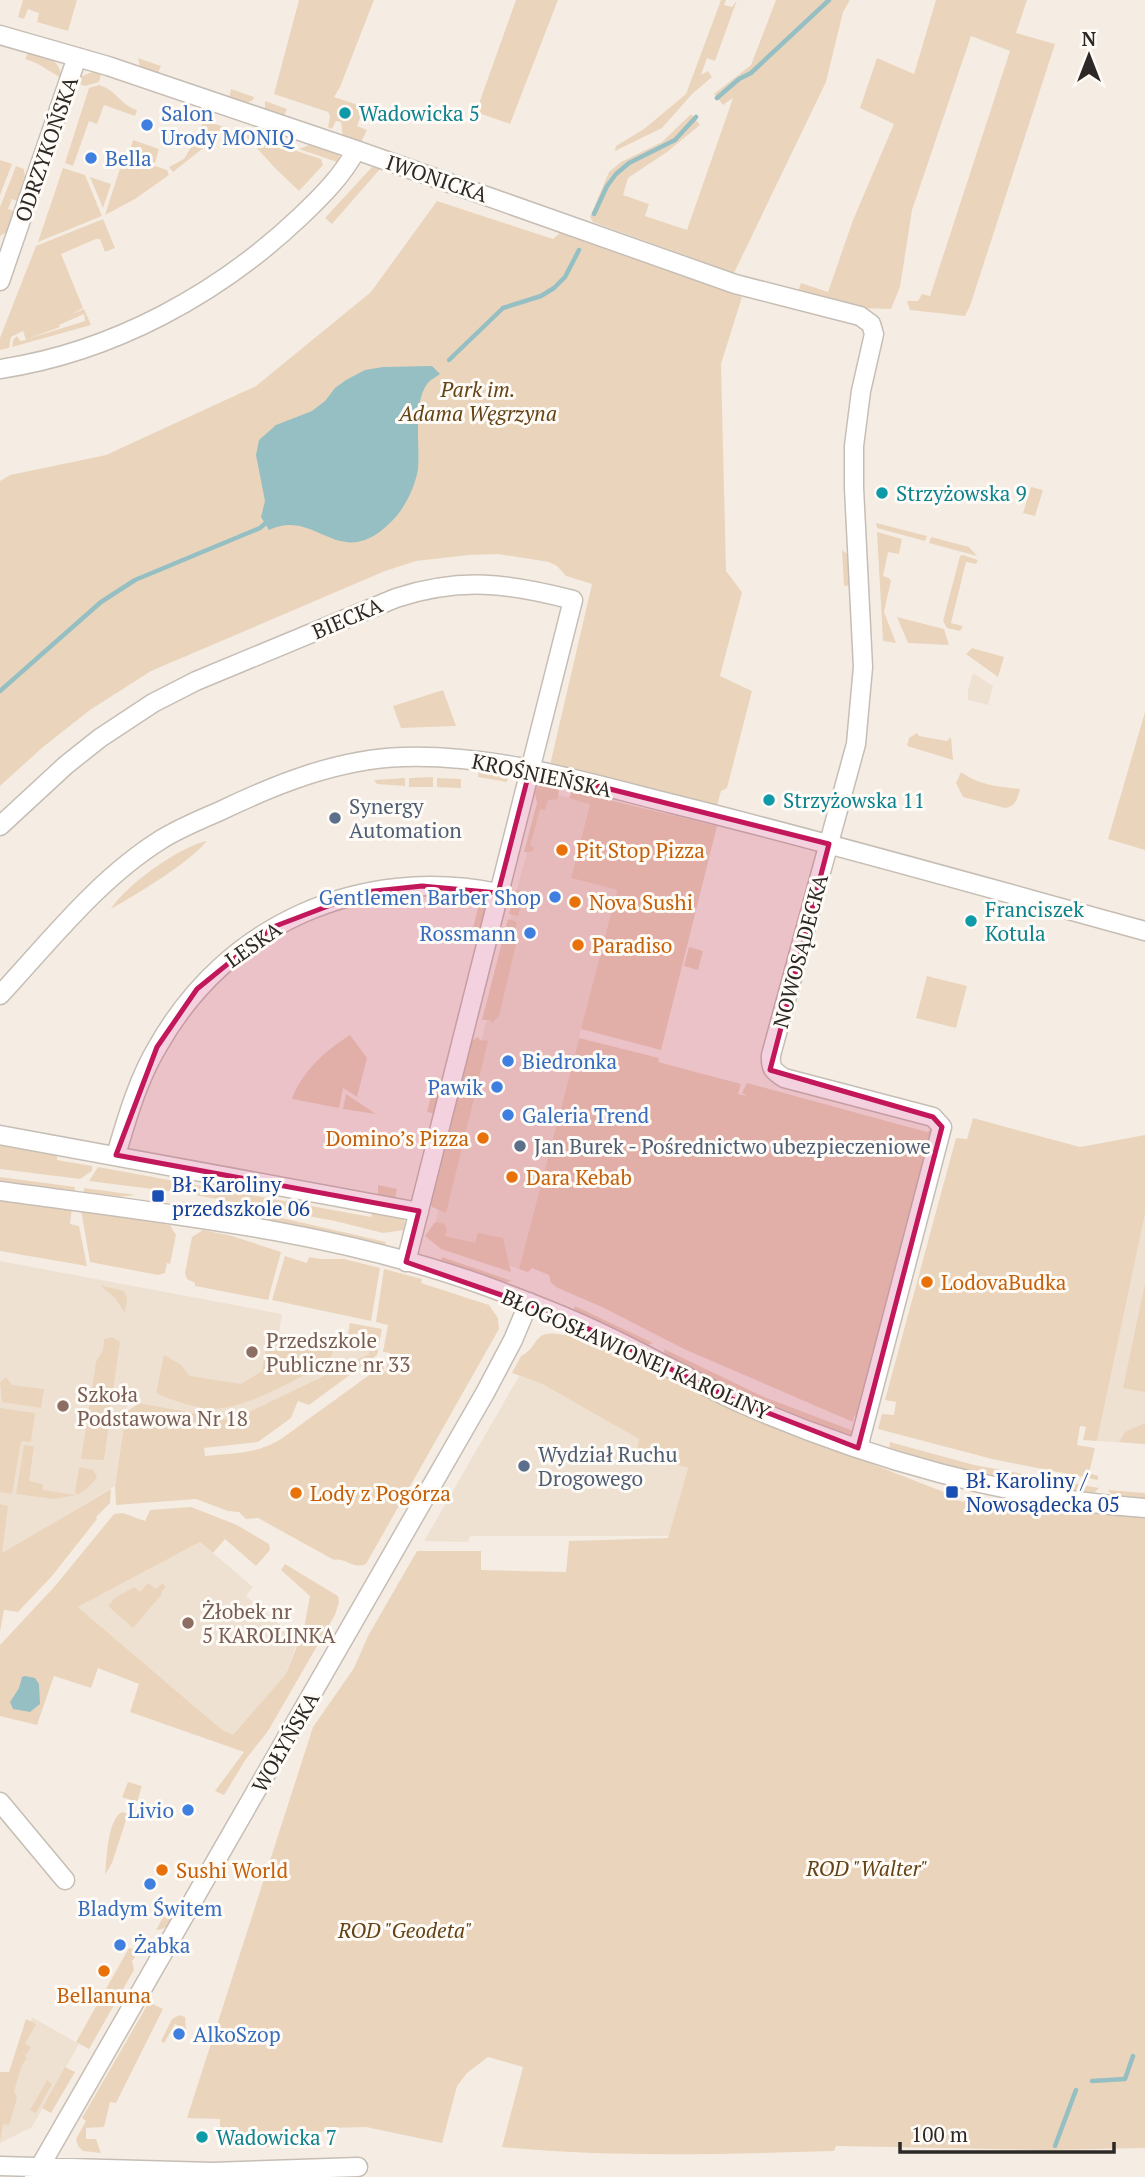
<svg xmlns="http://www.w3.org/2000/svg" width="1145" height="2177" viewBox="0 0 1145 2177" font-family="'PT Serif',serif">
<rect width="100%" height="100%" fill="#f5ede4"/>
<!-- built -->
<path fill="#efe1d2" d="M973,673L993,686L988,705L968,700V690Z
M558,795L590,803L571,878L617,890L519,1269L432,1236L482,1039L520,878L542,801Z
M1145,1214V1444L1097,1441L1116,1350Z
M0,1261L282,1314L279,1333L369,1349V1354L232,1420L128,1401L115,1486L0,1555Z
M519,1376L542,1384L640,1439L636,1454L688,1468L669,1536H470L468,1542L424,1541Z
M200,1542L253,1587L246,1596L298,1640L286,1674L234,1736L221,1729L78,1607Z
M32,2017L79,2044L32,2127L0,2143V2127Z"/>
<!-- green -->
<path fill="#ead5bc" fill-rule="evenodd" d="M23,0H77L68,31L37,22L39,13L28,9L24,19L18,17Z
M299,0H374L340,87L334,97L364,107L357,126L367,130L360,144L343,137L341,122L336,121L332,129L328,127L330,116L328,112L274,94Z
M516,0H558L510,124L476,112Z
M721,0H726L724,5L732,7L737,0L715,61L707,58L701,75L708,71L712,77L692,94L662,128L615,151L616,146L644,129L686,94Z
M776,0H850L843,12L826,82L734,273L593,222L590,217L609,172L621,162L662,142L691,114L700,125L667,152L628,178L623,195L649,204L645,216L687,230L733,98L723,105L714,94L751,65Z
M936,0H1027L1016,33L1055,44L970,306L965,316L910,310L907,301H918L922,294L930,296L1010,51L971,36L912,210L900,287L891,309L858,308L800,294L799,289L801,283L828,292L853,220L894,124L860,108L877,58L914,74Z
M29,51C46,55 59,58 62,78C47,71 42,64 25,59Z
M138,58L161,66L157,75L140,68Z
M95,71H102L99,82L85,86L77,83L82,76Z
M99,85C118,91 120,105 137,110L135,116L104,105L97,124L89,121L73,166L65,163L89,88Z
M231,89L254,97L253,100L243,105L229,99Z
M265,101L287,109L284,116L265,110Z
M204,120L224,127L207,145L173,172L169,167L184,159L196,139L202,142L206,134L199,131Z
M243,133L321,159L323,165L299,191L275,168Z
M133,140L159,149L155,163L129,154Z
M309,145L339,155L340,163L299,149Z
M124,156L167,170L169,175L135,199L105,215Z
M0,160L12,164L0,195Z
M16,166L24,169L25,177L17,201L12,199L8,209L14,211L7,232L0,236V207Z
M372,167L380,169L332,224L325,218Z
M63,168L85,175L102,216L38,242Z
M90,177L111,184L103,208Z
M437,201L553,239L560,233L742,297L721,364L726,571L742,592L720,676L752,691L727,788L721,791L717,806L550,765L592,584L566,576L557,566L549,562L498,554L469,555L416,561L385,571L151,671L90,710L43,747L0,786V481L10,475L106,455L256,386L371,292Z
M103,219L115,248L105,252L100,239H96L61,254L83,308L72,314L84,309L91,325L12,347L13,340L17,336L20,341L26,340L23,331L11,337L9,348L0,350V338L36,246ZM84,314L85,321L27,339L60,327L59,325Z
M1031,487L1043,490L1035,516L1023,513Z
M876,523L927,536L925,541L877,528Z
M877,532L902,539L899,554L888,552L883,576L889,578L891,581L884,612L896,643L883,641Z
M931,537L969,547L977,556L929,543Z
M842,550L851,557L852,585L844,586Z
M963,555L978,560L976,564L966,562L951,623L963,626L960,631L947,628L943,621L960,556Z
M897,617L944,629L949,645L908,643Z
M972,648L1004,657L998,677L966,654Z
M443,690L456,726L401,728L393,706Z
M1145,712V850L1108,839Z
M917,733L919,736L947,741L951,737L953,760L907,746L909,738Z
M479,770L509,771L507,782L478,777Z
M961,772C978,785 1000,787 1020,789C1017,800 1016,806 1005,808L963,797L956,783Z
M433,777V787H409V778Z
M405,778V786L377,784L374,780Z
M437,778L461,779V788L437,787Z
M545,784L559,787L558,799L548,800L545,810L540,809L530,846L535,848L531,852H524L537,803L535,794L537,787Z
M572,791L717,826L661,1050L581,1029L617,890L571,878L590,804L569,798Z
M207,841C185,866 140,892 111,909C125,886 180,846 207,841Z
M515,890L524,891L518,916L509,914Z
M481,895L489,904L480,943L470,941Z
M508,919L517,922L514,935L518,936L499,1016L492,1023L491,1020H482Z
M689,947L703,951L698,970L684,966Z
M927,976L967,986L956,1028L916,1018Z
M350,1035L367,1058L357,1097L343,1088L339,1108L292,1099C302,1071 326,1050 350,1035Z
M478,1037L480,1040L488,1041L446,1213L432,1207L428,1197L470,1042Z
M579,1038L659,1058L658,1062L741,1084L738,1094L747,1096L742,1093L747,1083L927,1132L930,1130L932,1136L859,1417L854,1416L853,1422L684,1349L602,1307L558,1288L551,1283L549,1275L532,1268L528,1272L519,1269Z
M434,1084L444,1086L437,1114L427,1112Z
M346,1094L376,1114L343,1109Z
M973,1118L1080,1147L1145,1135V1214L1097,1441L1083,1440L1086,1427L1080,1426L1077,1445L1095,1448L1089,1473L1098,1476V1480L992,1459L878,1429L882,1414L894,1415L896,1402L885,1400L956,1138L967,1139Z
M0,1140L57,1152V1160L92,1166V1171L80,1179L0,1169Z
M98,1167L371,1217L373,1211L402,1216L405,1222L404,1230L383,1233L335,1221L184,1193L89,1181Z
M0,1177L75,1187L74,1193L0,1183Z
M378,1185L397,1189L395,1198L378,1195Z
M84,1188L136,1195L109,1198L83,1195Z
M0,1200L72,1209L70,1224L79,1226L87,1266L0,1251Z
M180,1201L282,1218L386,1242L384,1249L226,1216Z
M81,1210L170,1225L176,1235L170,1264L167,1263L165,1273L158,1275L90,1262Z
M435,1222L444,1224L447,1229L445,1236L475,1243L478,1233L503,1238L511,1272L441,1249L425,1236Z
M203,1230L232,1236L281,1252L268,1300L195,1286V1283L187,1279L185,1273L192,1237Z
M285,1256L307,1263L309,1257L321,1259H344L380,1268L371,1321L272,1300Z
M442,1257L512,1281L502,1283L440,1263Z
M384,1269L422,1279L421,1283L489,1305L498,1318L499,1329L366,1564C352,1570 346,1557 334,1560L258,1518L246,1519L239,1512L228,1511L196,1499L116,1505L115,1486L126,1412L139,1403L232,1420L369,1354V1349L346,1345L350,1323L382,1329L377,1355L309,1405L298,1401L291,1418L258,1442L204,1448L205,1456C232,1453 258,1454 281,1439L383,1365L385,1373L390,1353L383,1352L388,1325L376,1322Z
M1145,1283V1392L1123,1388Z
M100,1285L124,1291L127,1298L125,1313L115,1298Z
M575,1306L653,1343L646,1346L573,1312Z
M567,1329L736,1411L949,1494L948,1498L964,1502L966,1498C982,1504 998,1505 1013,1498L1145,1516V2148L1049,2150L836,2146L834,2151C724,2154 612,2158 502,2147L523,2067L488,2057L467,2073L457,2086L442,2143L366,2127L331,2128L283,2147H220V2119L187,2118L313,1727L354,1668L368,1636L417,1551H481V1570L566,1572L569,1541L668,1538L688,1468L636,1454L639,1439L542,1384L512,1373L521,1356C541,1346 531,1328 564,1335Z
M112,1337L120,1342L109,1417H106V1414L94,1412L93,1415L88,1414L96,1362L103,1350L104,1339Z
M268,1340L333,1351L329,1363C299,1377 246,1409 214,1409C199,1409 170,1400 156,1393L164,1355L180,1364L190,1376L241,1384L262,1371Z
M664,1349L764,1397L856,1432L848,1437C785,1413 725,1387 665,1356Z
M6,1377L12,1385L44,1389L41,1408L2,1402L0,1382Z
M0,1408L35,1413L31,1442L21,1441L12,1494L0,1492Z
M87,1420L109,1424L104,1460L81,1459Z
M1145,1423V1444L1119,1442L1125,1432Z
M890,1442L974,1465L1099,1488L1093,1494L1083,1493L971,1472L889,1449Z
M24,1445L34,1446L29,1481L43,1484V1490L76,1495L54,1499L16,1494Z
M79,1467L94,1470L97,1478L85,1490L77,1495L75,1492Z
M111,1489L110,1503L96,1517L97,1519L52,1576L18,1612L4,1610L0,1632V1504L8,1506L2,1553Z
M1108,1490L1145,1493V1498L1117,1497L1113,1496Z
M191,1507L237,1525L269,1544L270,1550L256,1566L225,1539L213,1553L200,1542L78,1607L221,1729L233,1735L286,1674L304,1628L310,1596L281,1570L285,1564L338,1596L339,1602L335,1615L268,1731L246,1759L224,1795L215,1791L244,1752L130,1712L139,1684L98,1668L91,1688L54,1676L37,1725L0,1716V1645L55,1586L114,1514L123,1513L145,1521L150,1510Z
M148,1583L156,1589L162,1583L166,1587L161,1592L162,1594L133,1628L108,1606L115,1598L134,1587L140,1592Z
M128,1782L142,1786L137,1802L122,1797Z
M122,1812L128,1814L112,1863L105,1875C107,1859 107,1820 122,1812Z
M168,1908L177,1913C171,1922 167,1930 156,1930Z
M129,1948L133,1949L135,1957L132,1961L134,1970L89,2049L76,2042Z
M149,2002L163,2009L116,2103L110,2102L104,2127L86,2128V2139H96L101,2153L83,2151L78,2146L76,2139L86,2121L82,2118Z
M179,2015L185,2017L186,2030L175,2024L164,2043L161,2041L172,2019Z
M26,2019L36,2024L25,2044L31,2047L25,2056L27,2058L22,2065L14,2091L17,2098L9,2125L3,2124L0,2142V2072H9Z
M65,2067L75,2072L51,2113L42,2108Z
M47,2080L52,2084L36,2113L30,2110Z"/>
<!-- water -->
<path fill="#96bfc3" d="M432,366L440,374C436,377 430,380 427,384C413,403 420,445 418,469C415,487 405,508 392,521C339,575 317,507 269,530L261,517L265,501L256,455L259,440L276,425L312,411L325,401L335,388L346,380L365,370L383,367Z
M25,1676L35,1678L39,1684L40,1704L30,1712L13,1709L10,1702L19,1688L22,1677Z"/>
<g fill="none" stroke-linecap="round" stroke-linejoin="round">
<!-- stream -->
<path stroke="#96bfc3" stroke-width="4.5" d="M717,98L739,79L751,73L829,0
M594,214L607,186L616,174L629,163L675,140L696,117
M449,360L503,308L541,296L554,288L565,277L579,250
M0,691L101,602L135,580L260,528L268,521
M1092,2081L1125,2079L1133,2056
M1055,2146L1076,2090"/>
<defs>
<path id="minor" d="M0,35L108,66L356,150L735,284L860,316L871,324L874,334L861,391L854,446V488L863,667L856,744L771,1055C770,1068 773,1071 784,1078L933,1117L942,1127L858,1448
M0,281L77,57
M0,369C113,352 219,294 301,216C322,196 343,175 356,150
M0,826L66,765L100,738L153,703L196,681L396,598C461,577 508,583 573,600L406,1262
M0,995C50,941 99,878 162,839C180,828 199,820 218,812C276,784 338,759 403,757C495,754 585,782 673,804C831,843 988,888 1145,931
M0,1135L419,1212
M116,1155C127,1118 138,1079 158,1046C227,924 361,865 498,893
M0,1191C160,1213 330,1230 483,1285C524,1300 566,1316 605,1335C652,1357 698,1384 745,1405C869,1459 1010,1499 1145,1508
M0,1802L65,1880
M0,2166L212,2172L358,2167
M34,2177L485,1393L513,1340L529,1302"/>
</defs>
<!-- minor casing -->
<use href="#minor" stroke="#c6beb5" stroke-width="21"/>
<!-- minor -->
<use href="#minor" stroke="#fff" stroke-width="18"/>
</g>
<!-- marked area -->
<path fill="#c2185b" fill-opacity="0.2" stroke="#c2185b" stroke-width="5" stroke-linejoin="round" d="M530,769L829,844L770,1070L933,1117L942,1127L858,1448L732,1399L562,1316L406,1262L419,1211L116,1155L157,1047L197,989L273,927L365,892L422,886L498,893Z"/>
<!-- markers -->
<g fill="#0f9aa8" stroke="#fffbf7" stroke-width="2.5">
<circle cx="345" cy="113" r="7"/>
<circle cx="882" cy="493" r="7"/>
<circle cx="769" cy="800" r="7"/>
<circle cx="971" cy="921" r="7"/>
<circle cx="202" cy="2137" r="7"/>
</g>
<g fill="#3f7fe0" stroke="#fffbf7" stroke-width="2.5">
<circle cx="147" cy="125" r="7"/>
<circle cx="91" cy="158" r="7"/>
<circle cx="555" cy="897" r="7"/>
<circle cx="530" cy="933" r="7"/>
<circle cx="508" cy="1061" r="7"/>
<circle cx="497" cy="1087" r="7"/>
<circle cx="508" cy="1115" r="7"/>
<circle cx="188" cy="1810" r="7"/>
<circle cx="150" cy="1884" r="7"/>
<circle cx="120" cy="1945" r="7"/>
<circle cx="179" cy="2034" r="7"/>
</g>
<g fill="#5c6f8a" stroke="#fffbf7" stroke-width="2.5">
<circle cx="335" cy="818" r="7"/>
<circle cx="520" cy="1146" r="7"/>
<circle cx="524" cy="1466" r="7"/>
</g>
<g fill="#e8710a" stroke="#fffbf7" stroke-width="2.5">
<circle cx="562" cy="850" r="7"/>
<circle cx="575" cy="902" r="7"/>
<circle cx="578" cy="945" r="7"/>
<circle cx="483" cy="1138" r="7"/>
<circle cx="512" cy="1177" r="7"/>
<circle cx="927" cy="1282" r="7"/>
<circle cx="296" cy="1493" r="7"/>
<circle cx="162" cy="1870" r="7"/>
<circle cx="104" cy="1971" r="7"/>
</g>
<g fill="#1a4fb4" stroke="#fffbf7" stroke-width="2.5">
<rect x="151" y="1189" width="14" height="14" rx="3.5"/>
<rect x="945" y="1485" width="14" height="14" rx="3.5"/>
</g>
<g fill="#8d6e63" stroke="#fffbf7" stroke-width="2.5">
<circle cx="252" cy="1352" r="7"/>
<circle cx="63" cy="1406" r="7"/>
<circle cx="188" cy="1623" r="7"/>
</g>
<g text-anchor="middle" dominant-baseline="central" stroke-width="6" stroke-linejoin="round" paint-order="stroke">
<!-- shop labels -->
<g font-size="21" fill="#366cbe" stroke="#fffbf7" text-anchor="start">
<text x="161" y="113">Salon<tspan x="161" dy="24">Urody MONIQ</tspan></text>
<text x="105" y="158">Bella</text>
<text x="541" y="897" text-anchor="end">Gentlemen Barber Shop</text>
<text x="516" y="933" text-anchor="end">Rossmann</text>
<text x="522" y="1061">Biedronka</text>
<text x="483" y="1087" text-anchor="end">Pawik</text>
<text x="522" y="1115">Galeria Trend</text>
<text x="174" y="1810" text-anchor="end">Livio</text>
<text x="150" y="1908" text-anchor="middle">Bladym Świtem</text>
<text x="134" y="1945">Żabka</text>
<text x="193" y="2034">AlkoSzop</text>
</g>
<!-- culture labels -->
<g font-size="21" fill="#0d838f" stroke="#fffbf7" text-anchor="start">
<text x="359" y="113">Wadowicka 5</text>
<text x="896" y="493">Strzyżowska 9</text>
<text x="783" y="800">Strzyżowska 11</text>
<text x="985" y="909">Franciszek<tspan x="985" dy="24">Kotula</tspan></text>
<text x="216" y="2137">Wadowicka 7</text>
</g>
<!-- street labels -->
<g font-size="21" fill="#2b2825" stroke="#fffbf7">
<text transform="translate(46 149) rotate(-71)">ODRZYKOŃSKA</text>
<text transform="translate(437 178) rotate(19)">IWONICKA</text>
<text transform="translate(347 618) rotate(-23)">BIECKA</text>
<text transform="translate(542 775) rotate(12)">KROŚNIEŃSKA</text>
<text transform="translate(253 944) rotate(-35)">LESKA</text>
<text transform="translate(800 951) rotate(-75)">NOWOSĄDECKA</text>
<text transform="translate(636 1354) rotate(24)">BŁOGOSŁAWIONEJ KAROLINY</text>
<text transform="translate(285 1742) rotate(-60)">WOŁYŃSKA</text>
</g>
<!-- park labels -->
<g font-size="21" font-style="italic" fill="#644316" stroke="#fffbf7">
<text x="478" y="389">Park im.<tspan x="478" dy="24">Adama Węgrzyna</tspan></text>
<text x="867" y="1868">ROD "Walter"</text>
<text x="405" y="1930">ROD "Geodeta"</text>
</g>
<!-- service labels -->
<g font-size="21" fill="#4e5e75" stroke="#fffbf7" text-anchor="start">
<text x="349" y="806">Synergy<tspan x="349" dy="24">Automation</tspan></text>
<text x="534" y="1146">Jan Burek - Pośrednictwo ubezpieczeniowe</text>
<text x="538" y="1454">Wydział Ruchu<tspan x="538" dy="24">Drogowego</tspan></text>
</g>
<!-- food labels -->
<g font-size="21" fill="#c56008" stroke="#fffbf7" text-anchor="start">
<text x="576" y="850">Pit Stop Pizza</text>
<text x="589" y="902">Nova Sushi</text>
<text x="592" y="945">Paradiso</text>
<text x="469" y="1138" text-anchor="end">Domino’s Pizza</text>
<text x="526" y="1177">Dara Kebab</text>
<text x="941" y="1282">LodovaBudka</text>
<text x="310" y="1493">Lody z Pogórza</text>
<text x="176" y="1870">Sushi World</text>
<text x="104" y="1995" text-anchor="middle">Bellanuna</text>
</g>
<!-- transit labels -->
<g font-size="21" fill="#164399" stroke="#fffbf7" text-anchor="start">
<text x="172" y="1184">Bł. Karoliny<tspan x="172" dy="24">przedszkole 06</tspan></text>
<text x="966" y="1480">Bł. Karoliny /<tspan x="966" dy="24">Nowosądecka 05</tspan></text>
</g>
<!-- education labels -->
<g font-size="21" fill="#785e54" stroke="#fffbf7" text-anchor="start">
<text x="266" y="1340">Przedszkole<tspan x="266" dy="24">Publiczne nr 33</tspan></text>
<text x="77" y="1394">Szkoła<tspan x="77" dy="24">Podstawowa Nr 18</tspan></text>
<text x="202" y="1611">Żłobek nr<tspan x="202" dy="24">5 KAROLINKA</tspan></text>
</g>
</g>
<!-- north arrow -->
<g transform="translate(1089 56)" stroke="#fffbf7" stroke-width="5" paint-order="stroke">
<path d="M0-5L12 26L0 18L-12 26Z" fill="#2b2825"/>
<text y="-10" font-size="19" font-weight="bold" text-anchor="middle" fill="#2b2825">N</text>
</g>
<!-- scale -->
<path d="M900 2142v10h214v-10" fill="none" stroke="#2b2825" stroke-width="3.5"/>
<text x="911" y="2142" font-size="21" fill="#2b2825" stroke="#fffbf7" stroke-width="5" paint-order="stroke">100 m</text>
</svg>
